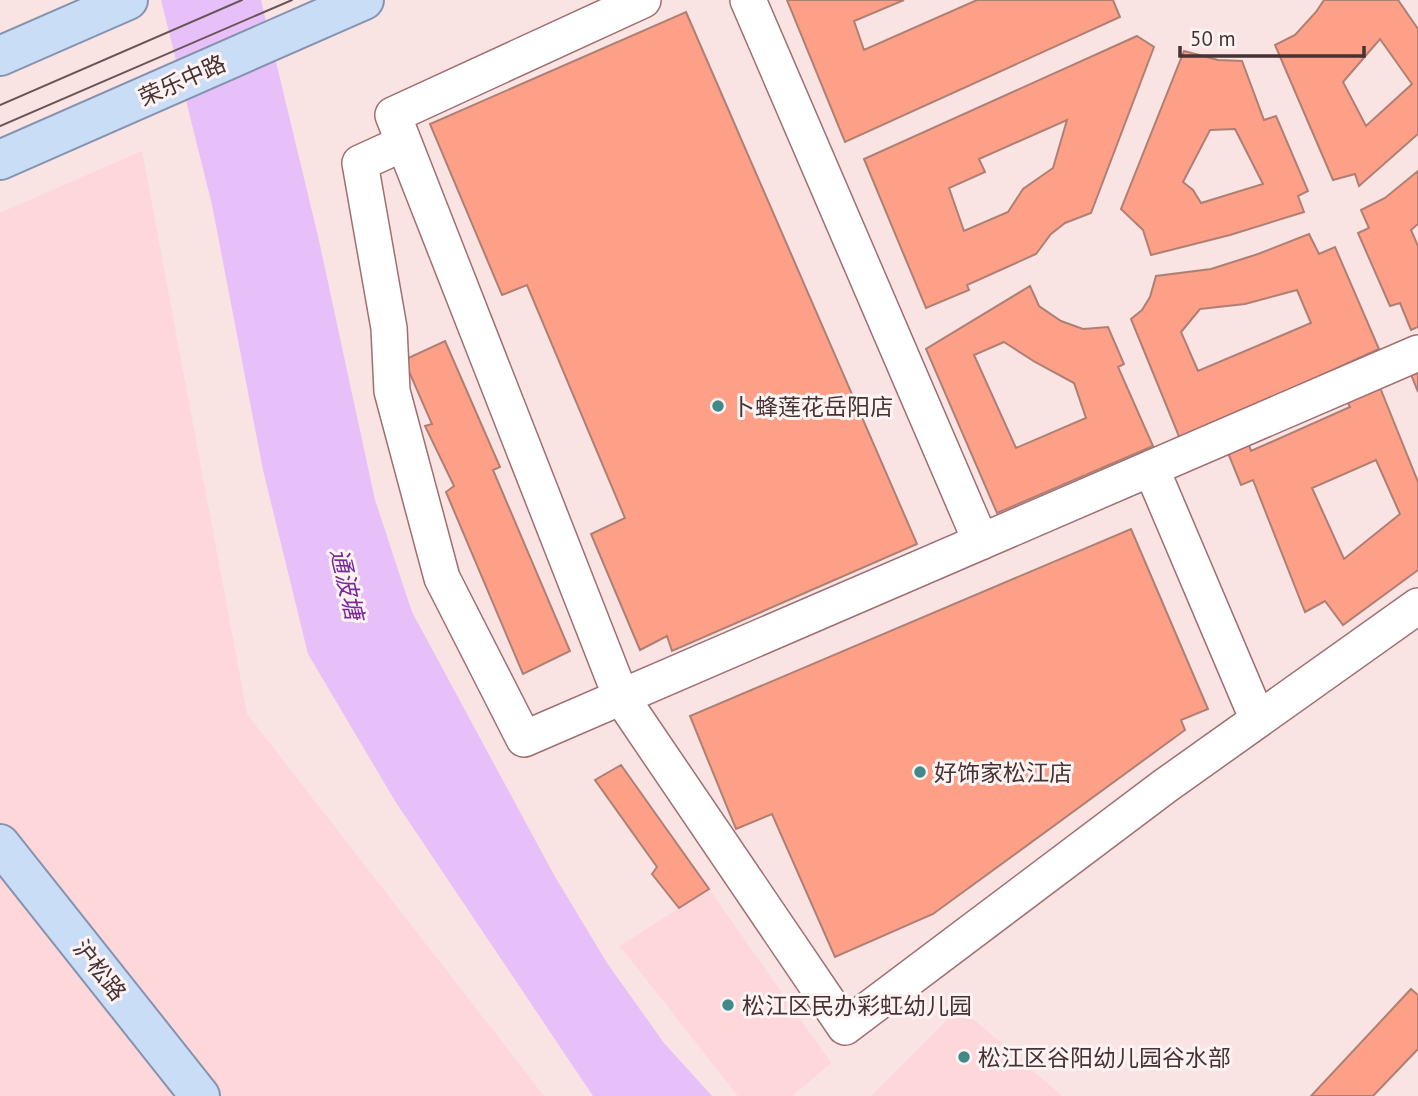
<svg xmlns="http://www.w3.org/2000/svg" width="1418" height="1096" viewBox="0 0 1418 1096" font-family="'PT Sans','Noto Sans SC',sans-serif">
<rect width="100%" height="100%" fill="#f9e3e3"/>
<!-- built -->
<path fill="#fdd7d9" d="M142,151L247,714L544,1096H0V213Z
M709,889L831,1063L792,1096H738L620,946Z
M960,1007L972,1018L1062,1096H871Z"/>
<!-- water -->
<path fill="#e7c0f9" d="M161,0H261L318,236L375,500L412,612L554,875L607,963L664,1043L712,1096H593L395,801L308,654L263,470L212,205Z"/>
<!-- building -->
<path fill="#fe9f87" stroke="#ae8074" stroke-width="2" fill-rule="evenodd" d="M787,0H904L854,21L864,50L977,0H1113L1120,17L845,142Z
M1324,0H1398L1418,29V134L1359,186L1355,174L1333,180L1275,45L1295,35L1316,12ZM1380,39L1412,84L1366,126L1343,82Z
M686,12L917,544L672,651L667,636L640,650L591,534L625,518L527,285L502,295L430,124Z
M1137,36L1154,47L1091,213L1065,223L1051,234L1036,254L967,285L969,290L926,308L864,159ZM1067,120L1053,168L1023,189L1008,212L964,231L949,188L985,172L979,159Z
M1184,51L1218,60L1242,61L1264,120L1276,116L1308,191L1298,196L1304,212L1230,235L1151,255L1143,230L1121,209ZM1235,129L1263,184L1201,203L1193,190L1183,182L1210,130Z
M1418,171V224L1411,230L1418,246V327L1411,330L1400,303L1390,306L1358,233L1369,228L1361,210L1385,198Z
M1309,234L1319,254L1335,247L1379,349L1180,439L1131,319L1142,310L1150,297L1156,276L1211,269L1258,254ZM1297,290L1311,323L1198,371L1181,332L1200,309L1245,304Z
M1030,286L1039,306L1061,321L1083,329L1108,327L1124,364L1118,367L1153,446L997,513L926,349ZM1004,342L1035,362L1074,383L1086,418L1016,448L974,355Z
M445,341L500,467L493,470L570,651L523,674L446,492L454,486L425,426L432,424L404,360Z
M1418,368V392L1410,372Z
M1379,385L1418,482V570L1343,625L1325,601L1305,612L1253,480L1241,485L1228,453L1248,442L1251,451L1350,407L1346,399ZM1376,460L1400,514L1344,559L1312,488Z
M1131,529L1208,709L1181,720L1185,730L933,914L835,957L772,814L736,829L690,716Z
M621,765L709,889L679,908L652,874L657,867L595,780Z
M1411,989L1418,995V1049L1373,1096H1311Z"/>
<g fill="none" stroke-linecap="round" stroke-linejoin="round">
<defs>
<path id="minor" d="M643,0L393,115L621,697L845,1027L1165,786L1418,606
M748,0L981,542
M404,143L360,163L389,328L392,391L442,578L524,739L1418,353
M1151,468L1258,720"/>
<path id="major" d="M0,56L128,0
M0,160L364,0
M0,844L200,1096"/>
</defs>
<!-- minor casing -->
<use href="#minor" stroke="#9f6f72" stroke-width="38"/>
<!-- major casing -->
<use href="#major" stroke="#8593af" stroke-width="42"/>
<!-- minor -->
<use href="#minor" stroke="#fff" stroke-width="35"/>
<!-- major -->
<use href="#major" stroke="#caddf7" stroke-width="38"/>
<!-- tram -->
<path stroke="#6a5556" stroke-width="2" d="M0,105L242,0
M0,126L292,0"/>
</g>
<!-- markers -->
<g fill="#428a8a" stroke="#fef3f3" stroke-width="2.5">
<circle cx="718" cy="406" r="7"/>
<circle cx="920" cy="772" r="7"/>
<circle cx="728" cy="1005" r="7"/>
<circle cx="964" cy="1057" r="7"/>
</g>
<g text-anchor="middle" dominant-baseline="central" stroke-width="6" stroke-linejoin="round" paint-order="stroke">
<!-- street labels -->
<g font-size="23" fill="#473233" stroke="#fef3f3">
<text transform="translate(182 80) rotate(-24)">荣乐中路</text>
<text transform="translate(100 970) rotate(52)">沪松路</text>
</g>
<!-- poi labels -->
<g font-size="23" fill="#473233" stroke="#fef3f3" text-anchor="start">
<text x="732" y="406">卜蜂莲花岳阳店</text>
<text x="934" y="772">好饰家松江店</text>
<text x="742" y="1005">松江区民办彩虹幼儿园</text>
<text x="978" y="1057">松江区谷阳幼儿园谷水部</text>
</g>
<!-- water labels -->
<g font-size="24" font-style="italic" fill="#7a2a99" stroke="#fef3f3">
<text transform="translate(347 584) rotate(77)">通波塘</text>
</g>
</g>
<!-- scale -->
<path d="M1180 46v10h184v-10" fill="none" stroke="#473233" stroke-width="3.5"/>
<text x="1190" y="46" font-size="21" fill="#473233" stroke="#fef3f3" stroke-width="5" paint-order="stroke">50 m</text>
</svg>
